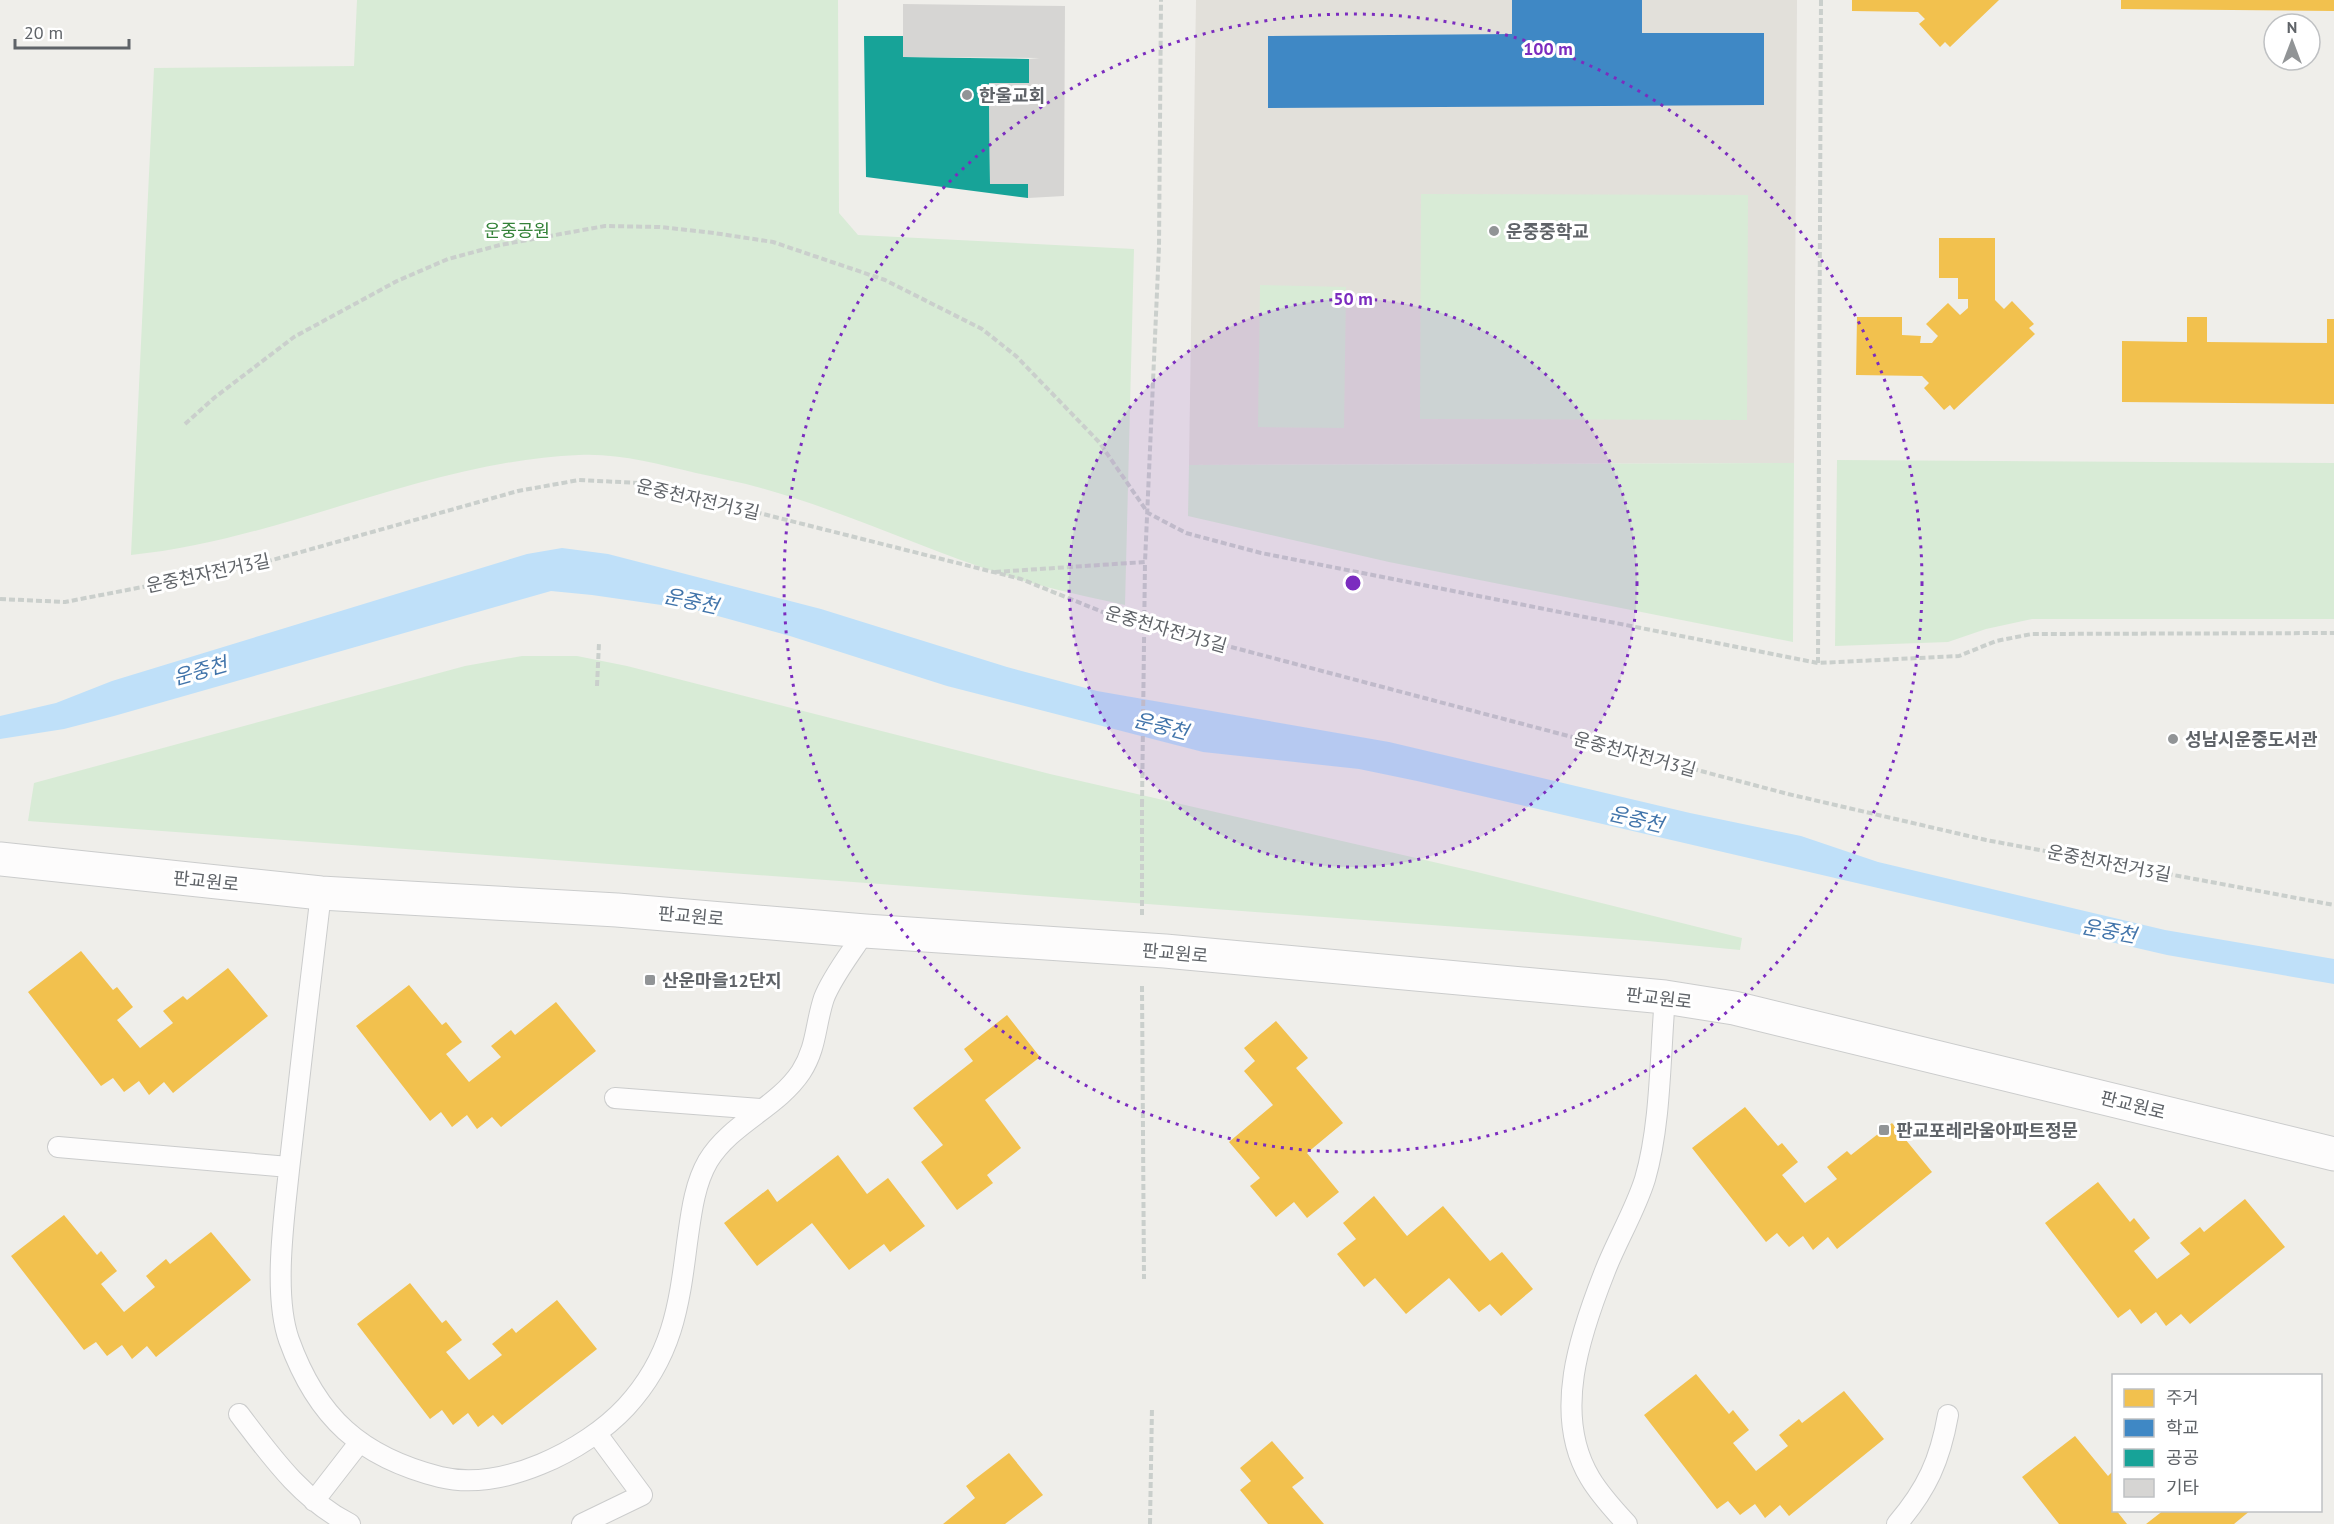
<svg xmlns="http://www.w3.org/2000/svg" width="2334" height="1524" viewBox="0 0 2334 1524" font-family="'PT Sans','Noto Sans KR',sans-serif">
<rect width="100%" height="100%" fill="#efeeea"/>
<!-- education -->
<path fill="#e2e0da" d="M1196,0H1797L1794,463L1189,465Z"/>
<!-- green -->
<path fill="#d8ebd6" d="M357,0H838L839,213L858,235L1134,249L1125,605C1085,596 1044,588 1005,575C923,549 844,511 761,488C740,482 718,478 696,473C658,464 618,453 579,455C426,461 283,540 131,555L154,68L354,66Z
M1421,194L1748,195L1747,420L1420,419Z
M1260,285L1346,287L1344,428L1258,427Z
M1837,460L2334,463V619H2032L1986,629L1948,642L1835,646Z
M1794,463L1793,642L1389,562L1188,516L1189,465Z
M522,656H577L627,666L1050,774L1477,872L1742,938L1740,950L1648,941L28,821L34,783L465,666Z"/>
<!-- water -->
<path fill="#bfe0f9" d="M562,548L608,554L821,609L1007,667L1097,691L1389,742L1690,813L1801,836L1878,862L2165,930L2334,959V984L2167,955L1417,781L1359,769L1203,752L947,686L790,636L696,610L592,595L551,591L114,716L64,729L0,739V716L56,703L112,681L527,554Z"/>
<!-- homes -->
<path fill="#f2c14e" d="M1852,0H1999L1950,47L1945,42L1940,47L1919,24L1925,19L1918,12L1852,11Z
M2121,0H2334V11L2121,9Z
M1939,238H1995V300L2004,309L2012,301L2034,324L2029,328L2035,334L1954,410L1950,405L1944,410L1924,388L1929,383L1922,376L1856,375L1857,317H1902V335L1921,336L1920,343H1932L1938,336L1926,324L1948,303L1960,315L1968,308V299H1958V278H1939Z
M2187,317H2207V342L2327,343V319H2334V404L2122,402V341L2187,342Z
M81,951L113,990L117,987L133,1007L117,1020L140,1048L173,1023L163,1011L183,996L187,1000L228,968L268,1016L173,1093L164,1082L149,1095L139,1081L124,1092L113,1078L101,1086L28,992Z
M409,985L442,1025L446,1022L462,1042L446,1054L469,1082L501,1057L491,1046L511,1030L515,1035L556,1002L596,1051L501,1127L492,1117L477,1129L467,1115L452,1127L441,1112L430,1121L356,1026Z
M1007,1015L1040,1057L985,1100L1021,1148L987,1175L993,1183L957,1210L921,1162L943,1145L913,1108L973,1061L964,1049Z
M1276,1021L1308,1058L1296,1068L1343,1123L1307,1153L1339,1192L1307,1218L1294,1202L1276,1217L1250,1186L1260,1178L1229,1142L1273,1105L1244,1071L1255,1061L1244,1048Z
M1745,1107L1778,1146L1782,1143L1798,1162L1782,1175L1805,1203L1837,1179L1827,1167L1847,1151L1851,1155L1892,1123L1932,1172L1837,1249L1828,1237L1813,1250L1803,1236L1789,1247L1777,1233L1766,1242L1692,1148Z
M838,1155L867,1194L888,1178L925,1226L890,1252L884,1244L849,1270L812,1223L757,1266L724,1223L768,1189L777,1202Z
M2098,1182L2130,1222L2134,1218L2150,1238L2134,1251L2157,1279L2190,1254L2180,1243L2200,1227L2204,1232L2245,1199L2285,1247L2190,1324L2181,1314L2166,1326L2156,1312L2141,1324L2130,1309L2118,1318L2045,1223Z
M1374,1196L1407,1236L1443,1206L1490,1261L1502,1252L1533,1289L1501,1316L1490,1304L1479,1312L1449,1278L1406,1314L1375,1278L1364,1287L1337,1254L1356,1239L1343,1223Z
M64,1215L97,1255L101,1251L117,1271L101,1284L124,1312L155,1287L146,1276L166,1259L170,1264L211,1232L251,1280L156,1357L147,1346L132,1359L122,1345L107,1356L96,1342L84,1350L11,1256Z
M410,1283L442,1323L446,1320L462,1340L446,1352L469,1380L502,1355L492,1344L512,1328L516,1333L557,1300L597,1349L502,1425L493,1415L478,1427L468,1413L453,1425L442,1410L430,1419L357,1324Z
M1696,1374L1729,1414L1733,1410L1749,1430L1733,1443L1756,1471L1788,1446L1779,1435L1799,1419L1802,1423L1844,1391L1884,1439L1789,1516L1780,1505L1765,1518L1755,1504L1740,1515L1728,1501L1717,1509L1644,1415Z
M2075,1436L2108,1476L2112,1472L2114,1475L2112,1505L2127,1524H2059L2022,1477Z
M1272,1441L1304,1478L1292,1487L1324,1524H1268L1240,1490L1251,1481L1240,1468Z
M1009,1453L1043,1495L1005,1524H943L975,1498L966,1486Z
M2164,1510H2251L2234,1524H2146Z"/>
<!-- schools -->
<path fill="#3f88c5" d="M1512,0H1642V33H1764V105L1268,108V36L1512,34Z"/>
<!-- public -->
<path fill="#17a398" d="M864,36H903V57L1029,59V83H989L990,184H1028V198L866,177Z"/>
<!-- building -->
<path fill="#d6d5d3" d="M903,4L1065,6L1064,196L1028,198V184H990L989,83H1029V59L1040,58L903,57Z"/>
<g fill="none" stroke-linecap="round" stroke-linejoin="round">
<defs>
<path id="lane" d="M321,893C310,985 299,1078 289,1170C284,1218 273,1295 289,1340C317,1418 361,1457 440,1477C502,1492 585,1451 626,1407C672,1357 679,1307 687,1243C691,1215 694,1185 708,1161C731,1123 777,1108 801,1072C817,1047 815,1025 824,998C833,975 852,952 865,931
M615,1098L760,1109
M58,1147L289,1167
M239,1414C271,1456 301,1499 350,1524
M314,1501L359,1443
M582,1524L642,1495L597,1434
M1627,1524C1614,1510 1600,1495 1590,1478C1552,1415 1580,1334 1605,1271C1617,1240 1635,1211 1645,1179C1661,1124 1660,1055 1665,997
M1897,1524C1927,1489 1940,1460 1948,1415"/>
<path id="street" d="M0,859L321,893L617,910L865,931L1165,951L1665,997L1734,1008L2334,1154"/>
</defs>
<!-- lane casing -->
<use href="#lane" stroke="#cbcccc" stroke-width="22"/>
<!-- street casing -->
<use href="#street" stroke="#cbcccc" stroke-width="35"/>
<!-- path -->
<path stroke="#cacfcc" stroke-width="4" stroke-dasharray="6 3" stroke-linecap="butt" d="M185,424L214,398L294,337L397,281L448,259L500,245L605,226L660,227L714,233L773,242L885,280L982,329L1016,356L1099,442L1148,513L1186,533L1261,553L1818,663L1959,656L1996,641L2032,634L2334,633
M995,572L1145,562L1159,247L1161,0
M0,599L65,602L251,566L518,491L579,480L640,483L1021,579L1110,615L1788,794L1986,840L2334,905
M1818,663L1821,0
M597,686L599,643
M1142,915V805
M1142,986L1144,1279
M1150,1524L1152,1407"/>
<!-- lane -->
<use href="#lane" stroke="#fdfcfc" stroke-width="20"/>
<!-- street -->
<use href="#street" stroke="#fdfcfc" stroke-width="33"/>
<!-- path-bridge -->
<path stroke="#cacfcc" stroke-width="4" stroke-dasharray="6 3" stroke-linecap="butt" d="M1142,805L1145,562"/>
</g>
<!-- distance rings -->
<circle cx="1353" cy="583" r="284" fill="#7b2cbf" fill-opacity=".12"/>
<g fill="none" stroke="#7b2cbf" stroke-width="3" stroke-dasharray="3 6">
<circle cx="1353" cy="583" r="284"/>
<circle cx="1353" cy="583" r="569"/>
</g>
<!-- markers -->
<g fill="#919496" stroke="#fff" stroke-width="2">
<circle cx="967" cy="95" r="6"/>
<circle cx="1494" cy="231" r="6"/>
<circle cx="2173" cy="739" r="6"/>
<rect x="644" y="974" width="12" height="12" rx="3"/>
<rect x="1878" y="1124" width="12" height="12" rx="3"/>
</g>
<g text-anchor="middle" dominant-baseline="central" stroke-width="6" stroke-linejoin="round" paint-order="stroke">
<!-- poi labels -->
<g font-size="18" font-weight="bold" fill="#5f6368" stroke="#fff" text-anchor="start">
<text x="979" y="95">한울교회</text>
<text x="1506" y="231">운중중학교</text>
<text x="2185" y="739">성남시운중도서관</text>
<text x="662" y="980">산운마을12단지</text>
<text x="1896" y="1130">판교포레라움아파트정문</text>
</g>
<!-- park labels -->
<g font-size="18" fill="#348238" stroke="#fff">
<text x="517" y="230">운중공원</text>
</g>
<!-- street labels -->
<g font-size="18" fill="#5f6368" stroke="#fff">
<text transform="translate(698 499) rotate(13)">운중천자전거3길</text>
<text transform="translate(208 573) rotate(-12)">운중천자전거3길</text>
<text transform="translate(1166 629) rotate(16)">운중천자전거3길</text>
<text transform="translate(1635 754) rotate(15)">운중천자전거3길</text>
<text transform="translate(2109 863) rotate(11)">운중천자전거3길</text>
<text transform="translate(206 881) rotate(6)">판교원로</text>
<text transform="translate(691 916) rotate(5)">판교원로</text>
<text transform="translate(1175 953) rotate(5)">판교원로</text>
<text transform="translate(1659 998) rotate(7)">판교원로</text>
<text transform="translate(2133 1105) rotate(14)">판교원로</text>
</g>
<!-- water labels -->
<g font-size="20" font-style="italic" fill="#4174aa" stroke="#fff">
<text transform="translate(691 601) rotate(12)">운중천</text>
<text transform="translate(200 671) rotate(-16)">운중천</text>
<text transform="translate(1161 726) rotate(14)">운중천</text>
<text transform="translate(1636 819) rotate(13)">운중천</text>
<text transform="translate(2109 931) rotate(10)">운중천</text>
</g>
</g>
<circle cx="1353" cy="583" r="9" fill="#7b2cbf" stroke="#fff" stroke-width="3"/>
<g font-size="18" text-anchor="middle" font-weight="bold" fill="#7b2cbf" stroke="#fff" stroke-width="6" stroke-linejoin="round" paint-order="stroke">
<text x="1548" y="55">100 m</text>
<text x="1353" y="305">50 m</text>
</g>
<!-- legend -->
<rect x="2112" y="1374" width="210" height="138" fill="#ffffff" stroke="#bfc1c3" stroke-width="1.5"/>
<rect x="2124" y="1389" width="30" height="18" fill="#f2c14e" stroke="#bfc1c3" stroke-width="1.5"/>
<text x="2166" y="1404" font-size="18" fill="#5f6368">주거</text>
<rect x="2124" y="1419" width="30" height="18" fill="#3f88c5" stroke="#bfc1c3" stroke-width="1.5"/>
<text x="2166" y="1434" font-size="18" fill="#5f6368">학교</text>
<rect x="2124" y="1449" width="30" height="18" fill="#17a398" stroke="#bfc1c3" stroke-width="1.5"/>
<text x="2166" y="1464" font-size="18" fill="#5f6368">공공</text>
<rect x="2124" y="1479" width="30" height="18" fill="#d6d5d3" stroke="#bfc1c3" stroke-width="1.5"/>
<text x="2166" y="1494" font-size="18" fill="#5f6368">기타</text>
<!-- north arrow -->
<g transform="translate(2292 42)"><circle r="28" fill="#ffffff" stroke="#bfc1c3" stroke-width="1.5"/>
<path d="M0-4.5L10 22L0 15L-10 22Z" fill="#919496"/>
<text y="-9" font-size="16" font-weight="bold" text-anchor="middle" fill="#5f6368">N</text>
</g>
<!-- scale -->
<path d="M15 39v9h114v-9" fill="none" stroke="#5f6368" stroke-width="3"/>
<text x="24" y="39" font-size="18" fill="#5f6368" stroke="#ffffff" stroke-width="4.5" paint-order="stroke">20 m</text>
</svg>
